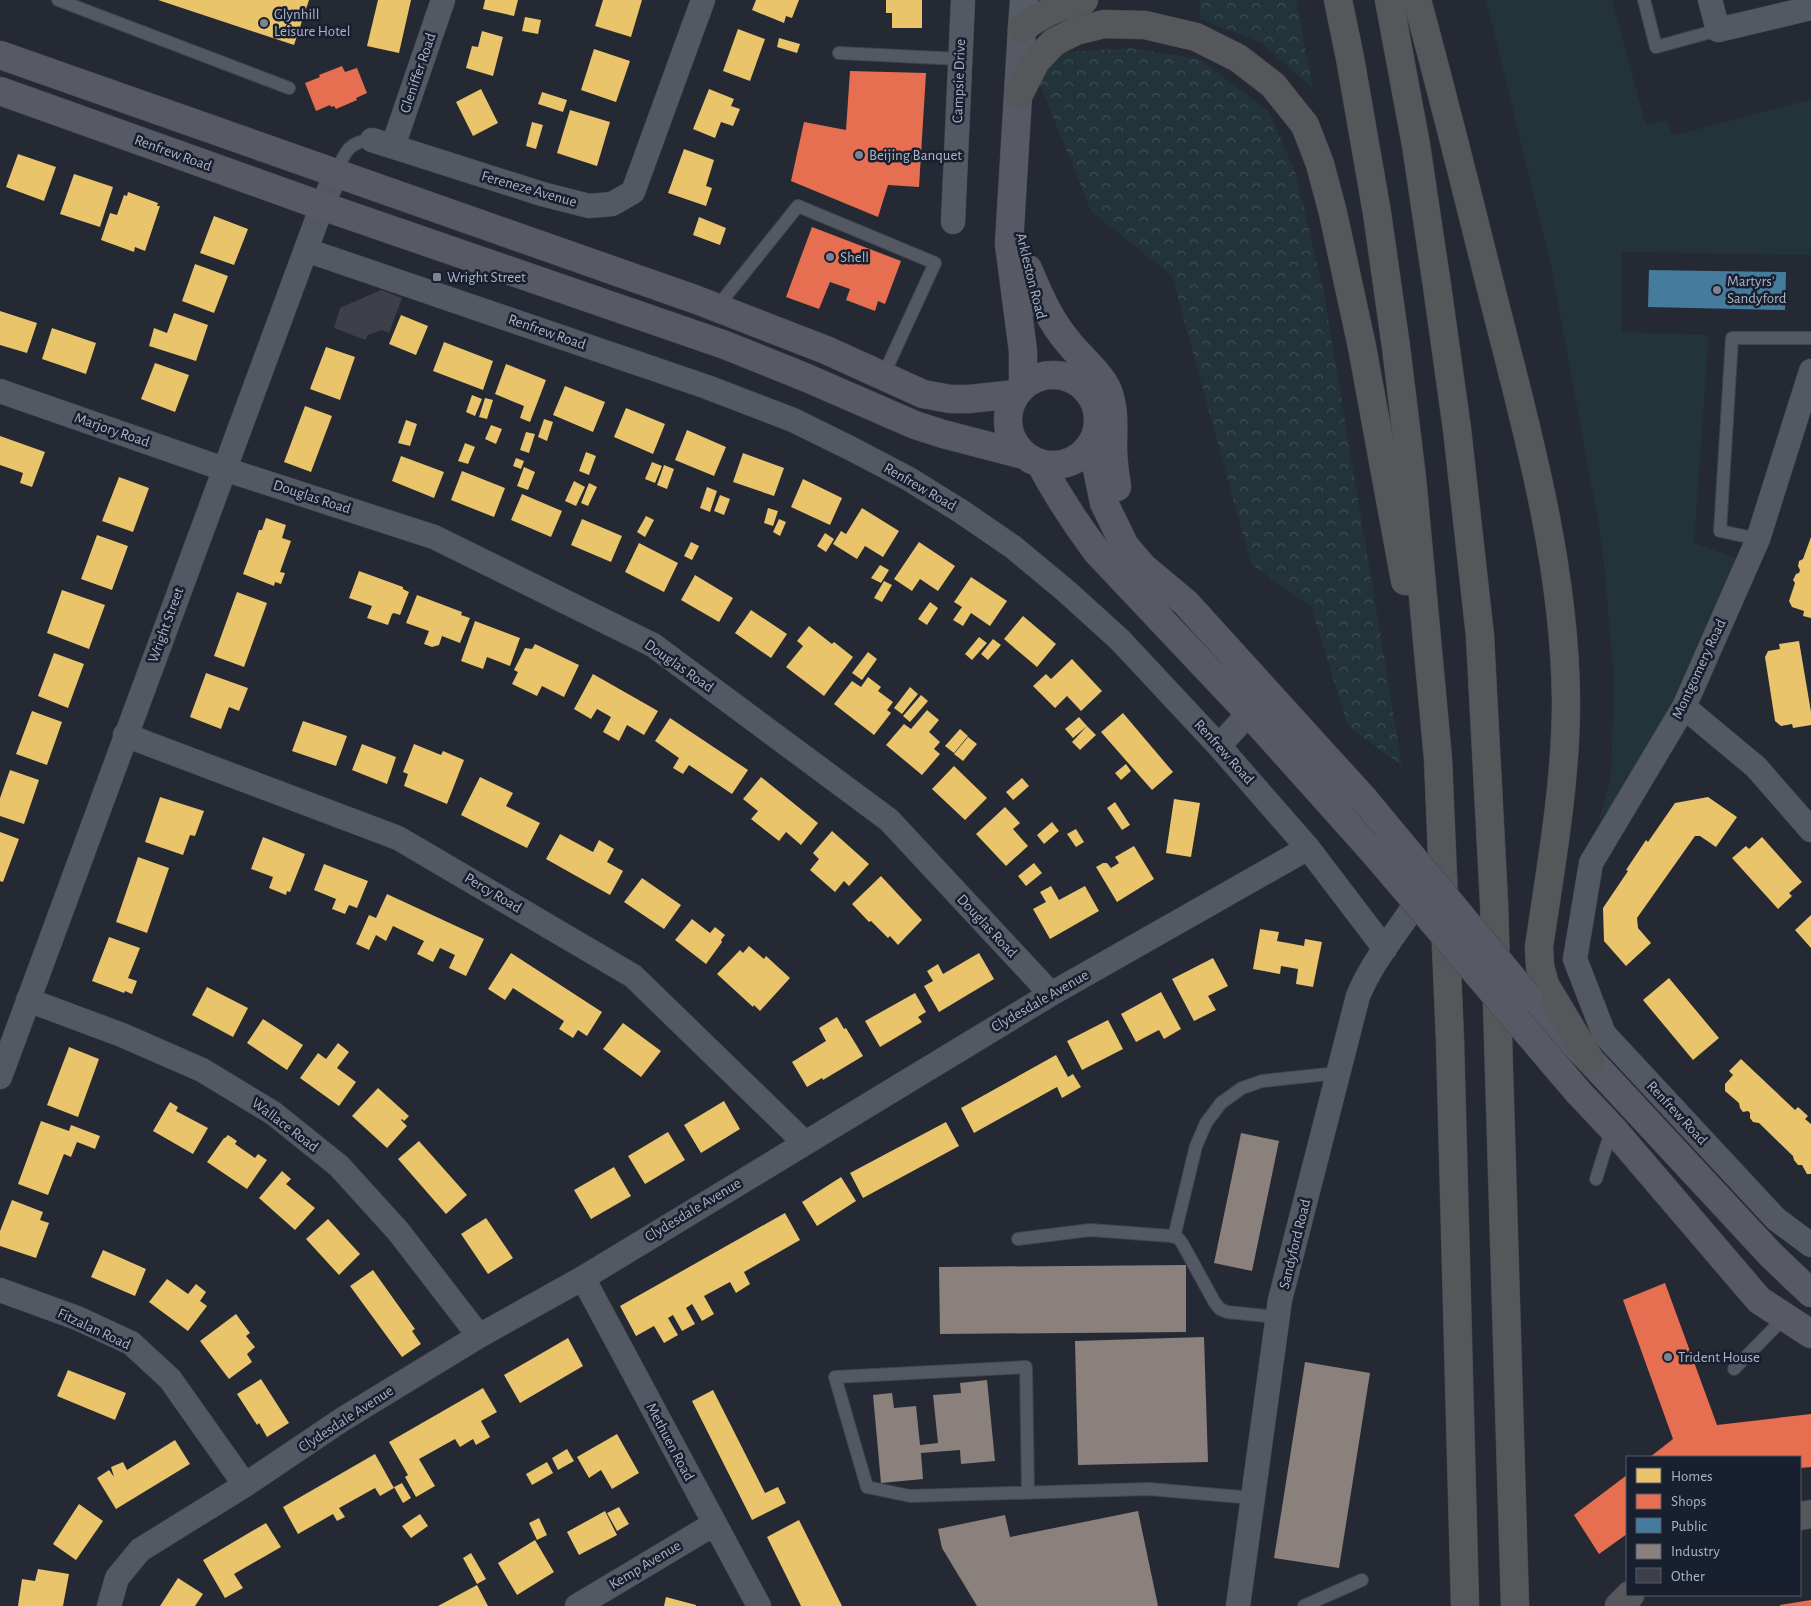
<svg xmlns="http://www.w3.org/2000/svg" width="1811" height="1606" viewBox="0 0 1811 1606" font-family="'Alegreya Sans',sans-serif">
<defs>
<pattern id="forest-crowns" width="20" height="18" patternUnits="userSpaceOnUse" patternTransform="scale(1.25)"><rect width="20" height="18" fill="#223339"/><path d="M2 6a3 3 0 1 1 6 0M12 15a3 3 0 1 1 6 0" fill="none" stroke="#3f4e54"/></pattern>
</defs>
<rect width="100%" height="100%" fill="#252933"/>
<!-- green -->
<path fill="#223339" d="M1486,0H1612L1646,125L1667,120L1672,136L1811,99V255L1622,252V332L1709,335L1694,543L1739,559L1694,663L1626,789L1598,822L1611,778L1614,679L1602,543L1551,266Z"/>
<!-- forest -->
<path fill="url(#forest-crowns)" d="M1200,0H1296L1313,89L1262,43L1200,19Z
M1130,48L1200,59L1269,112L1296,174L1324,294L1402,766L1348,726L1311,607L1251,564L1172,276L1091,211L1037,77L1058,53Z"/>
<!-- homes -->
<path fill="#e9c46a" d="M158,0H309L294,45Z
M378,0H411L399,53L367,46Z
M485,0H518L514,16L483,9Z
M603,0H642L631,37L595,26Z
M756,0H799L792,18L786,16L784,23L752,10Z
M886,0H922V28H892V13H886Z
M525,17L541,20L538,34L522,31Z
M738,29L765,39L750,81L723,71Z
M482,31L503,37L493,76L466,68L472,46L478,47Z
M779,38L800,44L797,53L777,47Z
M594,49L630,61L616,102L581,90Z
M481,89L498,123L473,136L456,102Z
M709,89L734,99L731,106L740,109L733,126L721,122L715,138L693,129Z
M542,92L567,100L563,112L538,104Z
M570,110L610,122L597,166L557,153Z
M532,122L543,125L536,149L526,146Z
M684,149L714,160L706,186L712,188L706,206L668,193Z
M18,154L56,167L44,201L6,187Z
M74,174L113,187L100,227L60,214Z
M128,192L158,203L157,206H160L145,251L135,247L134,252L101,240L110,213L117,215L124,195L127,196Z
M214,216L248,229L234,265L200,253Z
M699,217L726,228L720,245L693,235Z
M195,264L228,276L214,313L182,301Z
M0,311L37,323L27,353L0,345Z
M174,313L208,325L196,361L149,346L154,328L167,333Z
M401,315L428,326L416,355L389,344Z
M52,328L96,343L86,374L42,359Z
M444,342L493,361L483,390L433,371Z
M326,347L355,357L340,400L310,389Z
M155,363L189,375L175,412L141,399Z
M506,364L546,380L530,422L520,418L524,406L495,394Z
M565,386L605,402L593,432L553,415Z
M472,395L482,399L475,416L466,412Z
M485,398L493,400L487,419L479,417Z
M305,406L332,416L311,472L284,462Z
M626,408L665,424L653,454L614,437Z
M544,419L553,422L547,441L538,437Z
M406,420L417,424L410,446L398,443Z
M491,425L502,429L496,444L485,439Z
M687,430L726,447L714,476L675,460Z
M526,432L535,434L529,453L520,450Z
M0,436L45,452L32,487L20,483L23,473L0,465Z
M465,443L475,447L468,464L458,461Z
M586,452L596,456L589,475L579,471Z
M743,453L784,468L774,496L733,482Z
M401,456L444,472L434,498L392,481Z
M516,458L524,461L521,469L513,466Z
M652,462L662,466L655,483L645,479Z
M664,465L674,469L667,489L657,485Z
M524,467L535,472L528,490L517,486Z
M462,471L505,488L494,517L451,500Z
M119,477L149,488L133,532L102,521Z
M803,479L842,498L830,525L791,507Z
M574,481L585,487L576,506L565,501Z
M589,483L597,487L588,506L581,503Z
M707,487L717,491L710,512L700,508Z
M522,494L562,511L551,537L511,520Z
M720,495L730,499L724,515L714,511Z
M768,508L778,511L773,526L764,523Z
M862,508L899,531L883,557L865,546L857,559L833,544L841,531L846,534Z
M646,516L654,520L645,537L637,532Z
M266,518L286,525L282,538L291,541L280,572L285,573L281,584L275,582L274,586L243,574L259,530H262Z
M582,519L622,536L611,562L571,545Z
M779,519L786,522L780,536L773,532Z
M825,533L834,539L826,552L817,546Z
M97,535L128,546L112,590L81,579Z
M1811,537V618L1803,616L1804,611L1792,607L1789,601L1795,583L1793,580L1796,574L1799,573L1800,570L1798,566L1799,561L1803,559Z
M691,542L699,546L692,560L684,556Z
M919,542L955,566L938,591L920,579L912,591L894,579Z
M639,543L678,563L664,592L625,572Z
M880,565L889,570L881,583L871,578Z
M359,571L403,587V589L409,592L400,615L394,613L392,614L388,625L367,618L372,606L349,598Z
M695,575L733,598L719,622L681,600Z
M971,577L1007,601L990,626L971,613L963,626L953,620L962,607L954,602Z
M884,581L892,585L882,602L874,598Z
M62,590L105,605L89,649L47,633Z
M237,592L267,603L244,667L214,656Z
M417,595L462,612L461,615L470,618L460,643L442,636L439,645L432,647L424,644L429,631L406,623Z
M930,602L938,608L927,625L918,619Z
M751,610L787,634L771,658L735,633Z
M1023,616L1056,644L1037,667L1004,639Z
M475,621L520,638L510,666L487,657L483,669L461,661Z
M809,626L832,644L834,642L853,657L824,696L786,667L803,646L797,641Z
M979,637L987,643L972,660L965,654Z
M993,639L1001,645L988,660L981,654Z
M1799,641L1811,712V725L1793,728L1792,724L1781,726L1775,721L1765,657L1768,651L1780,649L1779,644Z
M535,644L579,665L564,697L542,686L537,696L512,684L518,672L514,670L525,648L532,649Z
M868,652L877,659L862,680L852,673Z
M54,653L84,664L68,708L38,696Z
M1072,659L1102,691L1081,711L1067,696L1055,708L1033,686L1046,674L1051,679Z
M206,673L248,688L239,711L229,707L221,729L190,717Z
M593,674L658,711L644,735L627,725L619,741L603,732L611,717L597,709L591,719L574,709Z
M868,677L881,687L878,691L893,702L887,710L891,713L874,735L834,704L852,681L861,687Z
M910,687L918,694L902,714L894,708Z
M921,695L928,701L910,722L903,716Z
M927,710L939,720L929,732L940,742L934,749L940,754L922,775L886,745L904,724L911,729Z
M32,711L62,722L47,765L16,754Z
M1123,713L1173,772L1152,790L1101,732Z
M1079,717L1087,726L1073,738L1065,729Z
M670,718L748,770L732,794L689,765L683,774L673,768L679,758L655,741Z
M303,721L347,736L336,766L292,751Z
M1087,726L1096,735L1080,750L1072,742Z
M960,729L968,736L954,753L945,746Z
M968,737L977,744L963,761L954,754Z
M362,744L396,757L387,784L352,770Z
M414,744L441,755L443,751L464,760L447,804L404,786L408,774L403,772Z
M1126,764L1131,771L1121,780L1115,773Z
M954,766L987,798L965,820L932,789Z
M10,770L39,780L24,824L0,816V798Z
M480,777L513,793L506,806L540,823L527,848L461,815Z
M761,777L818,823L801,845L786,832L779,841L751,819L758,811L743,799Z
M1022,778L1029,786L1013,800L1006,792Z
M160,797L204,811L195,836L190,835L183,855L145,842Z
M1708,797L1737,817L1716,847L1700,836H1695L1637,918L1638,928L1651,943L1626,966L1604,941L1603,908L1628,871L1626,870L1646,840L1648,842L1675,803Z
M1174,799L1200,803L1191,857L1166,853Z
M1115,802L1130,825L1122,830L1107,808Z
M1005,807L1020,823L1013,829L1028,846L1006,866L976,834Z
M1052,822L1059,831L1044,844L1037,835Z
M1076,829L1084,842L1076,847L1067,834Z
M832,831L869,864L849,886L844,881L835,892L810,870L819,859L813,853Z
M0,832L19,839L3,882L0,881Z
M560,834L593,852L599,840L614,849L607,862L623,871L610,895L546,859Z
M263,837L305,854L290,892L287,891L286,895L269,888L273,877L251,869Z
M1762,837L1802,882L1789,893L1792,896L1778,909L1732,858L1746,846L1749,849Z
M1134,846L1154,879L1117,902L1096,867L1103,863H1107L1111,868L1119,863L1115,857Z
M138,857L169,868L147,933L116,922Z
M1034,863L1042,873L1026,886L1018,876Z
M324,864L368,881L357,908L349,905L345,914L332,909L336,899L314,890Z
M881,876L922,920L898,945L890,936L888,938L871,921L869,922L852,904Z
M642,878L681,905L664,929L624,902Z
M1051,886L1059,900L1085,886L1099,911L1050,939L1033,909L1046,902L1040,892Z
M387,894L484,939L466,976L449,968L455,955L440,948L433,962L417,954L424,941L393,926L386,941L376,935L369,950L356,944L369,915L376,918Z
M1811,915V948L1795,930Z
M692,919L710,933L715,927L725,935L721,940L722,942L706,964L675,940Z
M1260,929L1279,932L1277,941L1304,946L1305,939L1322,942L1313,987L1296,984L1298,969L1281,966L1280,974L1253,969Z
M109,937L140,948L128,978L137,981L132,994L125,991L124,993L92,981Z
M749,946L764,959L766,956L790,978L760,1011L754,1005L753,1007L717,974L740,950L743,953Z
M511,953L602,1012L587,1036L578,1030L573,1038L559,1029L564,1021L513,988L505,1000L488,989Z
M979,953L994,979L939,1012L924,986L933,981L927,971L938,964L943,974Z
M1213,958L1228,986L1208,996L1216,1010L1194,1021L1172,979Z
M1669,978L1719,1038L1693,1060L1643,1000Z
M207,987L248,1008L233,1037L192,1015Z
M1161,992L1181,1029L1164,1039L1159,1030L1136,1042L1121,1014Z
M915,993L926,1012L918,1017L922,1022L880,1047L865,1021Z
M837,1017L844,1029L846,1028L863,1056L823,1080L822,1078L807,1087L792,1062L826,1041L819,1028Z
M263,1019L303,1045L287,1070L247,1043Z
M1108,1020L1123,1049L1082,1070L1067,1041Z
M623,1023L661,1051L641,1077L603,1049Z
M338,1043L349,1052L337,1068L356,1082L339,1106L300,1078L318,1053L326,1059Z
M69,1047L99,1059L78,1117L47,1105Z
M1056,1055L1068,1077L1073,1074L1081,1087L1062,1098L1057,1087L974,1133L961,1108Z
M1741,1059L1795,1110L1798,1107L1808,1116L1805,1119L1811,1124V1174H1807L1802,1165H1798L1794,1160L1793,1156L1759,1123L1753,1122L1750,1118V1113L1748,1111L1743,1112L1740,1108L1739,1103L1725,1091V1084L1733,1075L1729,1071Z
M378,1088L409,1116L404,1121L402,1119L401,1120L407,1126L387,1148L352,1116Z
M724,1101L740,1129L701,1153L684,1125Z
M170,1102L178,1107L176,1111L208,1128L193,1154L153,1131Z
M41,1121L69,1131L71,1125L100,1136L95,1149L77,1142L71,1157L64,1154L48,1195L18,1184Z
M946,1122L959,1146L863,1198L850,1173Z
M668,1132L685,1160L645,1184L628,1156Z
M228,1135L237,1141L235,1144L255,1158L258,1154L267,1160L247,1189L207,1162L224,1138H225Z
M419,1141L467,1195L446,1214L398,1159Z
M614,1167L631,1196L591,1219L574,1190Z
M282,1171L291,1179L286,1184L315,1208L295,1230L259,1198Z
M841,1177L856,1201L817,1226L802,1202Z
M12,1200L43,1212L40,1220L49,1223L36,1258L0,1246V1231Z
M785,1213L800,1240L744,1272L750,1284L736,1293L730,1282L704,1296L714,1314L702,1321L692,1304L686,1308L695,1324L682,1331L673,1315L668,1318L678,1335L664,1343L654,1326L636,1336L620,1306Z
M486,1218L513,1258L488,1274L461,1234Z
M328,1219L360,1254L339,1275L306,1239Z
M103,1250L146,1269L135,1296L91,1277Z
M373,1270L415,1329L412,1331L421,1344L402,1357L350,1286Z
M167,1279L188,1294L196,1284L206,1292L200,1301L207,1306L188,1331L149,1302Z
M236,1314L250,1333L246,1336L255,1347L247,1354L252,1362L229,1379L200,1341Z
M568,1338L583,1366L520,1403L504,1375Z
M68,1370L126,1393L115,1420L57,1396Z
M261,1379L289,1423L267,1437L259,1423L257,1425L237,1394Z
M483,1388L497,1412L481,1421L490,1437L476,1445L473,1439L460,1447L455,1439L419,1459L435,1486L416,1497L405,1477L408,1475L389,1442Z
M713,1390L765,1493L778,1487L786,1503L752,1520L692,1401Z
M617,1434L639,1473L612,1489L601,1470L589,1478L577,1457Z
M175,1440L190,1464L116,1509L97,1478L109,1470L114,1477L111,1467L123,1462L127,1470Z
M567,1449L574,1461L558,1470L552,1458Z
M375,1454L394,1488L380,1496L375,1488L339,1508L345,1517L337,1521L333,1514L298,1534L283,1507Z
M547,1462L553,1473L532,1485L526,1474Z
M402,1483L411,1498L403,1503L394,1487Z
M79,1504L103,1521L76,1560L53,1544Z
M619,1507L629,1524L617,1531L607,1513Z
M605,1511L617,1535L579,1555L567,1532Z
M420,1514L428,1526L411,1538L402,1526Z
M539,1518L547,1535L537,1540L529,1523Z
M799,1520L842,1606H801L767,1537Z
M266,1523L281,1547L234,1574L243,1588L225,1598L203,1560Z
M535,1540L554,1572L517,1595L498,1563Z
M471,1553L486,1579L477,1584L463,1558Z
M38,1569L69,1574L63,1606H18L22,1579L35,1581Z
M178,1578L203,1594L195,1606H160Z
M477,1585L488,1606H438Z
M666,1597L696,1605V1606H664Z"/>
<!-- shops -->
<path fill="#e76f51" d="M342,66L345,72L357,68L367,93L356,98L357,100L336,109L334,106L331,107L330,105L316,111L305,83L320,77L319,75Z
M850,71L926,73L919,187L888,185L878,217L791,181L804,122L846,130Z
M812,227L901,261L885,304L878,301L875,311L846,300L850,289L830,282L819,309L786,297Z
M1665,1283L1717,1425L1811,1414V1467L1800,1468V1457H1650L1673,1439L1623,1300Z
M1627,1475V1534L1599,1554L1574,1515Z
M1811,1600V1606H1780V1605Z"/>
<!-- public -->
<path fill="#457b9d" d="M1649,270L1786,272L1785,310L1648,307Z"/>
<!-- industry -->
<path fill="#8a817c" d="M1241,1133L1279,1141L1252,1271L1214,1263Z
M1186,1265V1332L940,1334L939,1267Z
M1204,1337L1208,1462L1078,1465L1075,1341Z
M1305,1362L1370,1373L1339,1568L1274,1558Z
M987,1380L995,1461L961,1464L960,1450L921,1453L923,1479L881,1483L873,1395L892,1393L894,1408L916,1406L920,1445L938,1443L933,1395L961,1393L960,1383Z
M1138,1511L1158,1606H977L942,1548L938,1529L1005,1515L1010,1537Z"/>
<!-- building -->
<path fill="#3d4049" d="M381,290L402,298L389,333L382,330L368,335L365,340L334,328L340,308Z"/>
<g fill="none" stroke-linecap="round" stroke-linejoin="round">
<defs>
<path id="lane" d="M58,0L289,88
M1644,0L1656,47L1718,30
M839,53L960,59
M336,174C344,154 348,141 372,140
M717,307L798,206L935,263L883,376
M1758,539L1720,531L1732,338H1811
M1596,1179L1612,1128
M1174,1237L1196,1146L1206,1123L1221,1103L1242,1088L1262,1081L1338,1073
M1018,1239L1090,1230L1171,1236L1178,1238L1182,1243L1215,1303L1220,1309L1227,1312L1278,1317
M1734,1369L1785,1317
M1028,1493L1026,1367L835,1377L867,1487L910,1496L1149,1489L1253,1498
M1304,1606L1362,1580"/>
<path id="street" d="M1710,0L1718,30L1811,8
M372,140L542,194L589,206L612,204L633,192L703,0
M393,146L443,0
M953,222L963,0
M306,250L707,387L793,420L850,448L909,479L962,512L1013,547L1066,591L1120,640L1219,746L1308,848L1385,949
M1811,371L1758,539L1684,707L1591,863L1575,959L1604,1034L1776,1219L1811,1245
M0,391L224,469L434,537L653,645L889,820L1051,994
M1684,707L1756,767L1811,830
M125,735L398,838L633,976L804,1142
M1219,746L1249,713
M28,1000L122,1035L202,1070L273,1113L339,1166L398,1231L479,1336
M0,1077L322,206L336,174
M583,1278L759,1606
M0,1290L77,1318L131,1343L170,1379L245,1485
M109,1606L117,1578L140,1550L245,1485L343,1419L479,1336L583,1278L1051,994L1308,848
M577,1606L714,1524
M1238,1606L1280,1300L1358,996C1372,962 1397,932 1417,902"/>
<path id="secondary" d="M1022,29L1024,0"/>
<path id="primary" d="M1022,29L1009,244L1023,351V386
M0,55L697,300L826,350L923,394L950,399H969L1016,394
M0,91L322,206L725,345L807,378L915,425L943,434L1024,455
M1028,269C1039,295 1050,321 1069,343C1081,358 1100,373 1108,391C1115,410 1113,428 1113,448C1113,461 1115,474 1117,487
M1008 420a45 45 0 1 1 90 0a45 45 0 1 1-90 0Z
M1092,444L1104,503L1125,546L1143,567L1186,603L1364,799
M1040,463C1057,495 1076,524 1097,552L1249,713L1371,849
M1528,997L1590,1060L1771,1255L1811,1293
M1578,1092L1612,1128L1759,1300L1811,1334"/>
<path id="highway" d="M1338,0L1350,58L1377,213L1396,347L1412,478L1438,759L1450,1040L1465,1606
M1389,0L1416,145L1437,286L1457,429L1480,636L1494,902L1515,1606
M1417,0C1446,106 1472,213 1499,320C1531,444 1565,572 1566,701C1566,784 1551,865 1539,947L1540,966L1545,985L1590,1060
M1022,29C1041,13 1060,5 1084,0
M1019,94L1036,61L1054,42L1076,31L1104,24L1145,25L1196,37L1238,58L1273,85L1305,125L1320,164L1333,213L1362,347L1405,581
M1800,1516L1811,1514
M1619,1606L1630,1595"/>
</defs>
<!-- lane casing -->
<use href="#lane" stroke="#41444c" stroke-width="14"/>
<!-- street casing -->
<use href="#street" stroke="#41444c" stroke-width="25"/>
<!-- secondary casing -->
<use href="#secondary" stroke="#41444c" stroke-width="29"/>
<!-- primary casing -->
<use href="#primary" stroke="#424650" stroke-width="29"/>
<!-- highway casing -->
<use href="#highway" stroke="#41454f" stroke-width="29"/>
<!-- lane -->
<use href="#lane" stroke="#545862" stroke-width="12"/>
<!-- street -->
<use href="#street" stroke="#545862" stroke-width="24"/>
<!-- secondary -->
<use href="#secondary" stroke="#585c66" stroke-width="28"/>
<!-- primary -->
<use href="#primary" stroke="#575a64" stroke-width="28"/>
<!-- highway -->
<use href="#highway" stroke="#55575a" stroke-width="28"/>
<defs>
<path id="primary-bridge" d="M1364,799L1528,997
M1371,849L1578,1092"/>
</defs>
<!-- primary-bridge casing -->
<use href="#primary-bridge" stroke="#424650" stroke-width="29" stroke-linecap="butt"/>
<!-- primary-bridge -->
<use href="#primary-bridge" stroke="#575a64" stroke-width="28"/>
</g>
<!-- markers -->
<g fill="#7d8393" stroke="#181f2e" stroke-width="2">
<circle cx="264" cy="23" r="5"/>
<circle cx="859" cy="155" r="5"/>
<circle cx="830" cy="257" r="5"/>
<rect x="432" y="272" width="10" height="10" rx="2.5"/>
<circle cx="1717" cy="290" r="5"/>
<circle cx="1668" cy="1357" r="5"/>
</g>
<g text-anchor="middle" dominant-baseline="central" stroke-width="5" stroke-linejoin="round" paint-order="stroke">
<!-- poi labels -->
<g font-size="15" fill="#adb4c6" stroke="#181f2e" text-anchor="start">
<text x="274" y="14">Glynhill<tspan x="274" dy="17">Leisure Hotel</tspan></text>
<text x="869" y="155">Beijing Banquet</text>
<text x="840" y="257">Shell</text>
<text x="447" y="277">Wright Street</text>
<text x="1727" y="281">Martyrs'<tspan x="1727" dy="17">Sandyford</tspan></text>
<text x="1678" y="1357">Trident House</text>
</g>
<!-- street labels -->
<g font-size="15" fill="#adb4c6" stroke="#181f2e">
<text transform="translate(418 73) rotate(-71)">Gleniffer Road</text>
<text transform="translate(959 81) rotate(-88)">Campsie Drive</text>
<text transform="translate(173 153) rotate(20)">Renfrew Road</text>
<text transform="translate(529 189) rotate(16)">Fereneze Avenue</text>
<text transform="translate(1031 276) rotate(76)">Arkleston Road</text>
<text transform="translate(547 332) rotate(19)">Renfrew Road</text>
<text transform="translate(112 430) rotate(19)">Marjory Road</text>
<text transform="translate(920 487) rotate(30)">Renfrew Road</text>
<text transform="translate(312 497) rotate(18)">Douglas Road</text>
<text transform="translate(166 625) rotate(-70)">Wright Street</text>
<text transform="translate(679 666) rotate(35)">Douglas Road</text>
<text transform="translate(1699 669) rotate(-65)">Montgomery Road</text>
<text transform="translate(1224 752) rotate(48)">Renfrew Road</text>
<text transform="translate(493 893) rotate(31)">Percy Road</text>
<text transform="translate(987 926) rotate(47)">Douglas Road</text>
<text transform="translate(1040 1001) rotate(-30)">Clydesdale Avenue</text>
<text transform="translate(1677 1113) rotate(47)">Renfrew Road</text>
<text transform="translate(285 1125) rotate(37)">Wallace Road</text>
<text transform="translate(693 1210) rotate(-31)">Clydesdale Avenue</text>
<text transform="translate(1295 1244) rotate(-76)">Sandyford Road</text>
<text transform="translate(94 1329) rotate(25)">Fitzalan Road</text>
<text transform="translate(346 1419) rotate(-33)">Clydesdale Avenue</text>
<text transform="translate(670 1442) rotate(62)">Methuen Road</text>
<text transform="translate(645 1565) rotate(-31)">Kemp Avenue</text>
</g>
</g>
<!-- legend -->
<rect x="1626" y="1456" width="175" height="140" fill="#181f2e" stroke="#545b6b"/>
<rect x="1636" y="1468" width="25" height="15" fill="#e9c46a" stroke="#545b6b"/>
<text x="1671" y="1481" font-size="15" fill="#adb4c6">Homes</text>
<rect x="1636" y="1494" width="25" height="15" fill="#e76f51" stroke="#545b6b"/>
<text x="1671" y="1506" font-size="15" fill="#adb4c6">Shops</text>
<rect x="1636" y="1518" width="25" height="15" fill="#457b9d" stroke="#545b6b"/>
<text x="1671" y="1531" font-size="15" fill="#adb4c6">Public</text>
<rect x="1636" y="1544" width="25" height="15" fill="#8a817c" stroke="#545b6b"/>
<text x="1671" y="1556" font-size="15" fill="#adb4c6">Industry</text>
<rect x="1636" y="1568" width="25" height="15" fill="#3d4049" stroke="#545b6b"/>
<text x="1671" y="1581" font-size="15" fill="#adb4c6">Other</text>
</svg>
